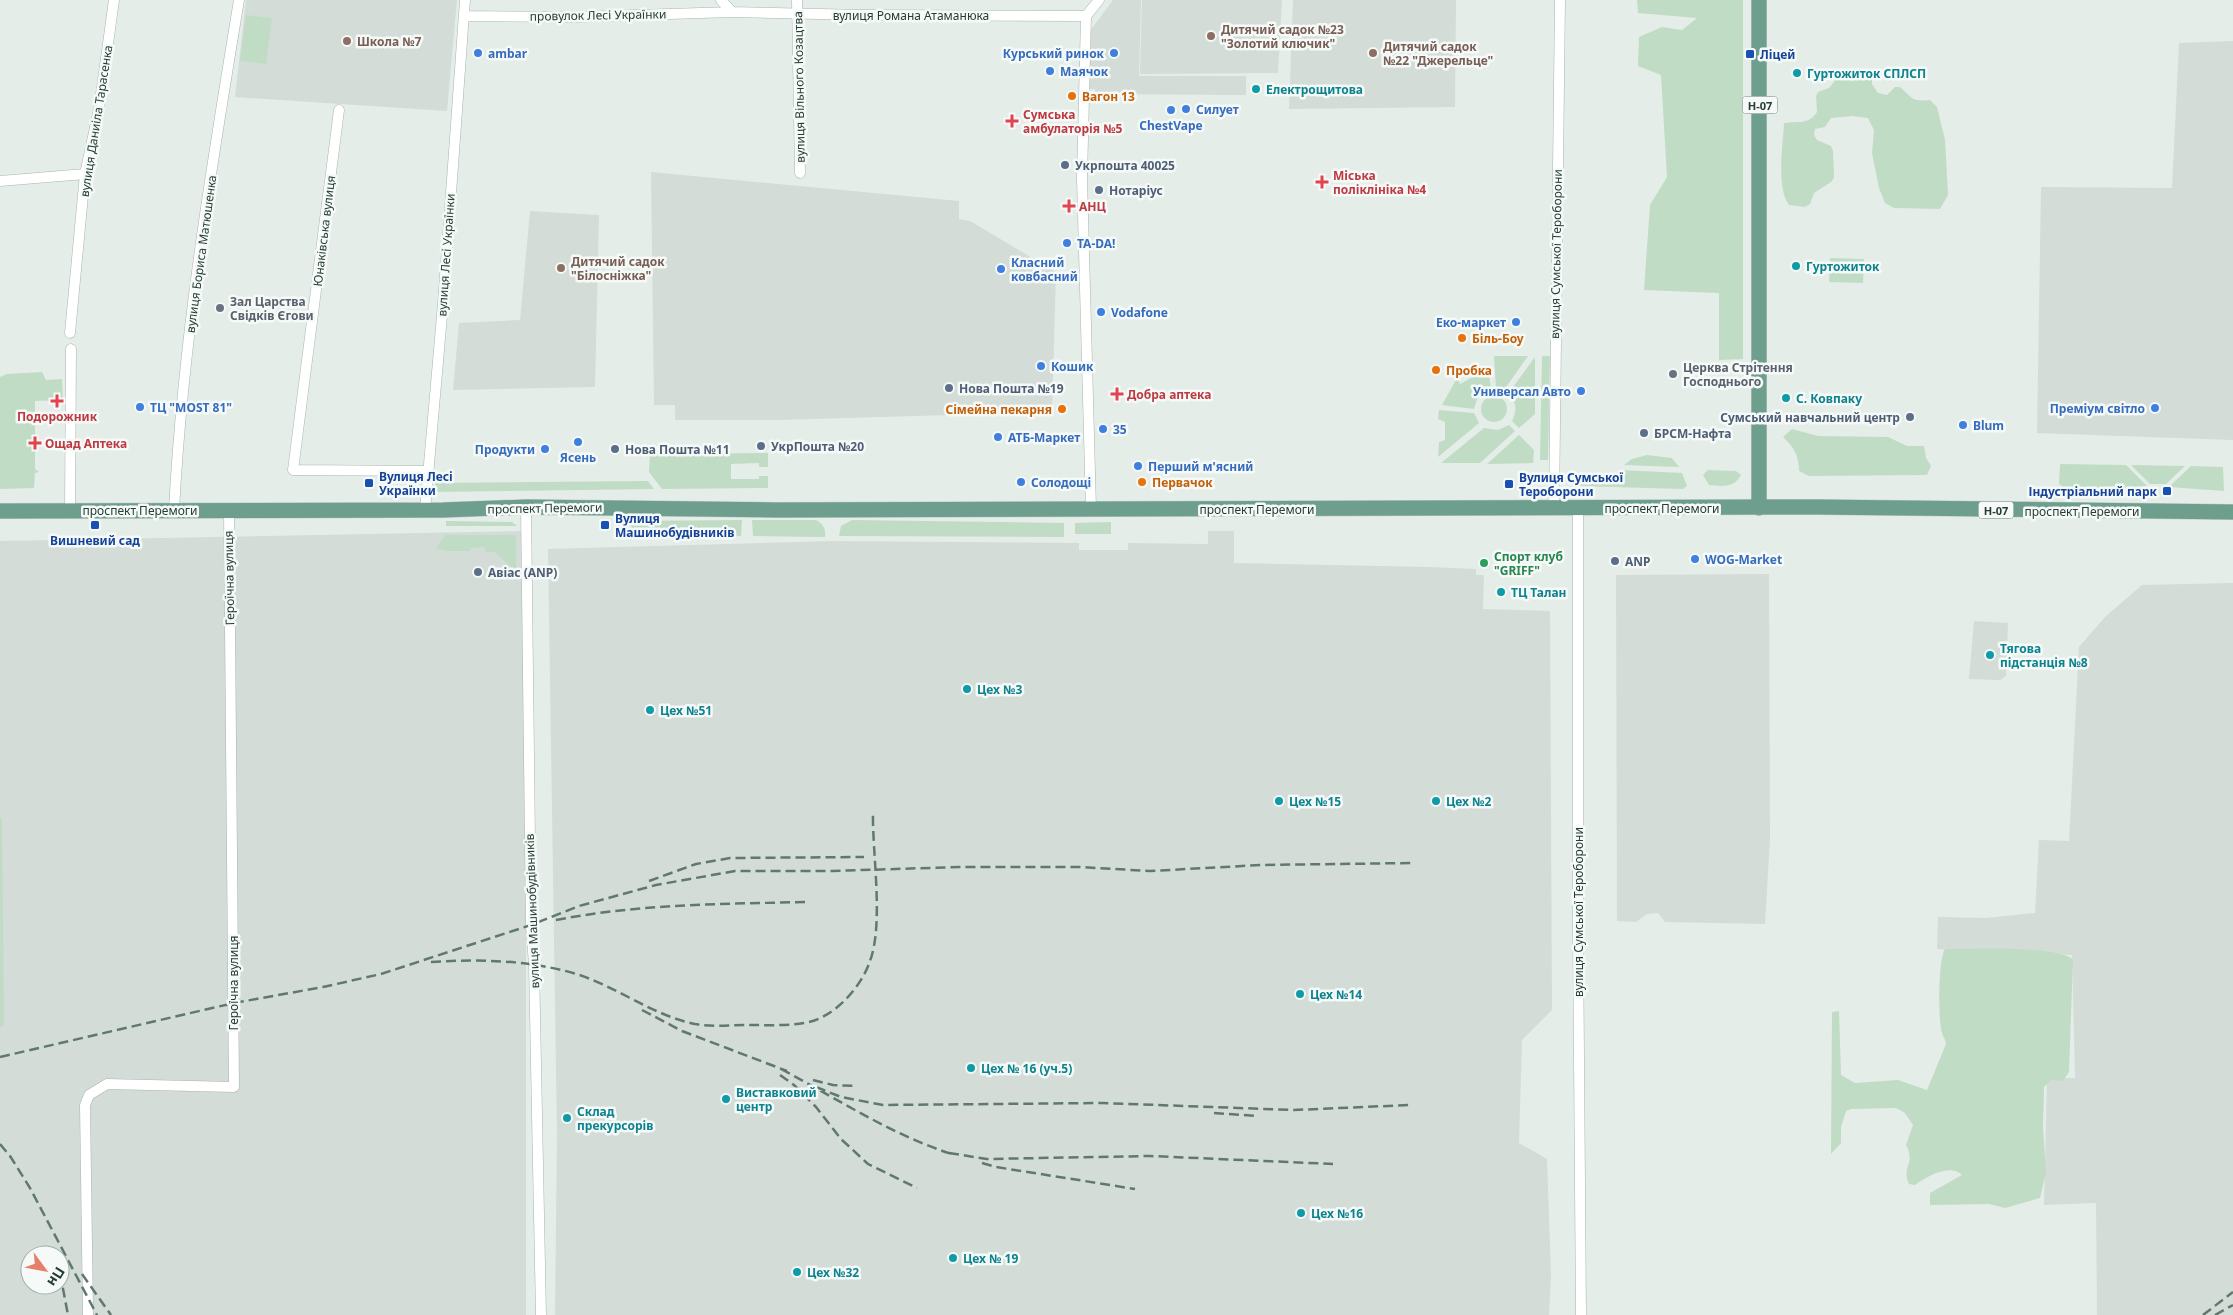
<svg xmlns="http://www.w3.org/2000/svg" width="2233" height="1315" viewBox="0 0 2233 1315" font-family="'Noto Sans',sans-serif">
<rect width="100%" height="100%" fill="#e5ede8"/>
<!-- built -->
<path fill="#d3dcd7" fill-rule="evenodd" d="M246,0H457L447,111L235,97Z
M1113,0H1141L1139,76H1246V95L1095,94V89H1089L1090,31Z
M1142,0H1282L1278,73L1140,74Z
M1293,0H1456L1455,107L1289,109Z
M2233,41V440L2037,433L2041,187L2172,188L2179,43Z
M651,172L959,201V219L970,221L1056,272L1052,412L778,420H675V405H654Z
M530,211L599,215L595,387L453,390L459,323L520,320Z
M526,531V1315H0V541ZM30,1255H60V1285H30Z
M1208,531H1234V563L1430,567L1476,569V575H1484L1483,609L1550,611L1552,1010L1522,1040L1519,1143L1547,1159L1551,1274L1549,1315H555L557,1134L548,549L832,541L1079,543V550H1128V543L1208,544Z
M1769,574L1770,838L1765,924L1665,922L1658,913L1647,914L1636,922L1617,921L1616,575Z
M2233,583V1315H2097L2096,1203L2044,1205L2047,1078H2075L2072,955L1937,949L1938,917L1986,918L2035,913L2039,840L2069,841L2079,647L2105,617L2142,585Z
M1974,621L2008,623L2006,676L2000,680L1969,679Z"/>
<!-- green -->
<path fill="#c0dcc5" d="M1637,0H1743V359L1719,360V293L1644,290L1650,205L1667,177L1661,75L1638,66L1639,37L1662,27L1682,30L1697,18L1638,13Z
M246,15L272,18L266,64L240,61Z
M1857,69L1867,70L1872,73V84L1878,93L1887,95L1895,87H1900C1913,98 1911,102 1930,100L1937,107L1945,140L1948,195L1940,209L1894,208L1885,203L1879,188L1872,153L1874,130L1868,118L1852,116L1831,118L1825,127L1815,129L1814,135L1817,140L1831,146L1833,151L1834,178L1831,182L1814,193L1810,204L1805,207L1789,205C1776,188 1783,144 1784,123C1797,121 1809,125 1817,112L1816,96L1818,92L1829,88L1839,76Z
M1830,258L1864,259L1863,283L1829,282Z
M1494,356H1528L1504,390L1496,388Z
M1542,356H1550L1548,460H1540Z
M1535,357V414L1519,428L1512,421C1517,411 1517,402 1508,394Z
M1488,369L1491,388L1478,396L1474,409L1442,405L1457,378L1460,384Z
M42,372L46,380L62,379L63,400L35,401V469L39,472L35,473L34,488L0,489V377L7,374Z
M1481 409a13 13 0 1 1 26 0a13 13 0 1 1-26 0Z
M1439,410L1474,413L1479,423L1438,457L1439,442L1445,440V422L1438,419Z
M1509,425L1515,431L1480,463H1441L1484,428L1498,430Z
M1792,429L1818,436L1888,437L1907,446H1924L1926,458L1931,466L1927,475L1809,476L1799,471C1799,456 1794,447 1783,437Z
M1519,435L1534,450L1533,463L1487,464Z
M768,453V467H759V463L731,464V479H759V476H768V488L662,489L649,472L650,454Z
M1647,455L1672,458L1679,467L1624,465L1632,459Z
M2060,464L2126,465L2147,486L2137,487L2136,490H2066L2059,484Z
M2131,465L2185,466L2166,484H2150Z
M2191,466L2223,467L2224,491L2169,487Z
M1619,470L1682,473L1687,486L1683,489L1577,486L1574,483L1577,477H1612Z
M1708,470L1736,471L1741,475C1733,489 1722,486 1709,485L1703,475Z
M648,481L654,489L434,492L435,483Z
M742,520L741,536H632L631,521Z
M752,520H816C823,524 826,528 825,537L753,536Z
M852,520L1064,523V537L839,536L841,526Z
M446,521L512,522L517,526H446Z
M1111,522V534H1075V523Z
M445,535H514L516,537V568L510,566L495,552H485V547L471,548L470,551H445L436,548Z
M0,819H2L4,1025L0,1028Z
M1945,949C1974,949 2050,945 2073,959L2069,1072L2063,1081L2051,1080L2044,1087L2043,1127L2046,1172L2040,1198L2005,1208L1989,1204L1930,1205V1193L1962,1175C1950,1163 1926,1177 1915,1185L1909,1184C1901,1166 1916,1164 1906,1145L1913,1125L1905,1113L1896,1108L1851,1109L1846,1111L1841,1127V1143L1831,1154L1832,1012L1839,1011L1841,1075L1855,1083L1898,1080L1927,1090L1946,1044C1946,1040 1943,1037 1942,1033C1938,1020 1938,960 1945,949Z"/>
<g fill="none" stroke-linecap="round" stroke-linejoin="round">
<defs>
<path id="minor" d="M721,0L732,12L864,15L1086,16L1099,0
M797,0L800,173
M464,16L575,17L732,12
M1086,16L1082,178L1091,509
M339,110L293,470L428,471
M0,181L85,174
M70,333L85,174L99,109L114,0
M526,507L531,925L534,964L541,1315
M1554,509L1560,0
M1578,509V931L1581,1315
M70,510L71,349
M174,510C183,339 211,169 239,0
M425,510L443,304L465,0
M88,1315L85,1105L89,1095L107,1084L234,1087L229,510"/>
<path id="primary" d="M1759,508V0
M0,511L443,510L526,507L776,510L1817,507L2233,512"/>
</defs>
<!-- minor casing -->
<use href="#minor" stroke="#a8b5af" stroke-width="11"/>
<!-- primary casing -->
<use href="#primary" stroke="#c2c9c6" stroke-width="16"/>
<!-- minor -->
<use href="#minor" stroke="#fff" stroke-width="10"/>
<!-- primary -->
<use href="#primary" stroke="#6d9e8e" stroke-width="15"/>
<!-- rail -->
<path stroke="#607870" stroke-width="2.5" stroke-dasharray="10 5" stroke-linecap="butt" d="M649,881L696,864L730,858L864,857
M556,920C638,904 721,904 805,902
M431,962C479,959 527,960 573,973C615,985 651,1015 695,1024C712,1027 730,1025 748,1025C766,1025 786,1026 804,1023C833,1019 861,988 870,961C884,923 872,853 873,811
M642,1010L682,1031L787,1071
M0,1057L234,1003L323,987L381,974L531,925L579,906L656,885L735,871H832L959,867H1079L1150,871L1261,865L1413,863
M781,1069C838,1099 893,1136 955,1155
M780,1075L794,1085L816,1107L841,1139L868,1164L917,1188
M813,1080L833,1085L856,1086
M816,1087L841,1097L883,1105L1102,1103L1294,1110L1409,1105
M1214,1113L1257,1116
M0,1144L10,1156L30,1188L97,1315
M949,1153L987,1159L1150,1156L1333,1164
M982,1163L996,1167L1135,1189
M60,1273L68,1315
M82,1274L111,1315
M2203,1315L2233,1292
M2215,1315L2233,1305"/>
</g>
<!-- markers -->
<g fill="#8d6e63" stroke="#f5f9f7" stroke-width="2">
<circle cx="1211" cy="36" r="5"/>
<circle cx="347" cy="41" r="5"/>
<circle cx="1373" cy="53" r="5"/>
<circle cx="561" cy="268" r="5"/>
</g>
<g fill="#3f7fe0" stroke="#f5f9f7" stroke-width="2">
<circle cx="478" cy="53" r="5"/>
<circle cx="1114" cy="53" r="5"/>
<circle cx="1050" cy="71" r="5"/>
<circle cx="1186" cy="109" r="5"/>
<circle cx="1171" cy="110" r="5"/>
<circle cx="1067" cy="243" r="5"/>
<circle cx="1001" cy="269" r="5"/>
<circle cx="1101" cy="312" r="5"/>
<circle cx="1516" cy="322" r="5"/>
<circle cx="1041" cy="366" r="5"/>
<circle cx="1581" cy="391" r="5"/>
<circle cx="140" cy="407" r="5"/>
<circle cx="2155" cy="408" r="5"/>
<circle cx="1963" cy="425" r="5"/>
<circle cx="1103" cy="429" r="5"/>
<circle cx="998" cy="437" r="5"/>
<circle cx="578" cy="442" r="5"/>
<circle cx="545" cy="449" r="5"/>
<circle cx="1138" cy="466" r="5"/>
<circle cx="1021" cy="482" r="5"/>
<circle cx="1695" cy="559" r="5"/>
</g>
<g fill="#1a4fb4" stroke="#f5f9f7" stroke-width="2">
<rect x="1745" y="49" width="10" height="10" rx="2.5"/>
<rect x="364" y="478" width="10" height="10" rx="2.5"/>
<rect x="1504" y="479" width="10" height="10" rx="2.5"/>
<rect x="2162" y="486" width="10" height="10" rx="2.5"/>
<rect x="90" y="520" width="10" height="10" rx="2.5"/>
<rect x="600" y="520" width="10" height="10" rx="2.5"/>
</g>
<g fill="#0f9aa8" stroke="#f5f9f7" stroke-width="2">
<circle cx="1797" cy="73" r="5"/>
<circle cx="1256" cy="89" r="5"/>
<circle cx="1796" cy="266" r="5"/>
<circle cx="1786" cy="398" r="5"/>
<circle cx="1501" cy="592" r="5"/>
<circle cx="1990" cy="655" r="5"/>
<circle cx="967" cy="689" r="5"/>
<circle cx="650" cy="710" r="5"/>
<circle cx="1279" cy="801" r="5"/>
<circle cx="1436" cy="801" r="5"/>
<circle cx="1300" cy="994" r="5"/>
<circle cx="971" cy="1068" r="5"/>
<circle cx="726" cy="1099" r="5"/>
<circle cx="567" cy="1118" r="5"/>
<circle cx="1301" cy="1213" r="5"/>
<circle cx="953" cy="1258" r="5"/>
<circle cx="797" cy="1272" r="5"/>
</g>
<g fill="#e8710a" stroke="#f5f9f7" stroke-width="2">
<circle cx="1072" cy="96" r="5"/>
<circle cx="1462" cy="338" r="5"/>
<circle cx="1436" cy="370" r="5"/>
<circle cx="1062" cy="409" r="5"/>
<circle cx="1142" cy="482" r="5"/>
</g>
<g fill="#e0444e" stroke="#f5f9f7" stroke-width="2">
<path d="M1009.5 113.5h5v5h5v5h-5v5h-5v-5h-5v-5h5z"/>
<path d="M1319.5 174.5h5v5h5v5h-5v5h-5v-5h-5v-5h5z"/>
<path d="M1066.5 198.5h5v5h5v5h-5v5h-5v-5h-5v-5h5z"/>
<path d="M1114.5 386.5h5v5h5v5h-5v5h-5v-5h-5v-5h5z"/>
<path d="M54.5 393.5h5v5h5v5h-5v5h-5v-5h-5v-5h5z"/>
<path d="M32.5 435.5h5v5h5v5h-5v5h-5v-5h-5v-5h5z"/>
</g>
<g fill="#5c6f8a" stroke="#f5f9f7" stroke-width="2">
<circle cx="1065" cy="165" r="5"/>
<circle cx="1099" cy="190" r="5"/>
<circle cx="949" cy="388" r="5"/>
<circle cx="1910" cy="417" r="5"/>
<circle cx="1644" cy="433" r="5"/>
<circle cx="761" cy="446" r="5"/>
<circle cx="615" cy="449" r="5"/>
<circle cx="1615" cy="561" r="5"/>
<circle cx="478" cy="572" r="5"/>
</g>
<g fill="#6b7280" stroke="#f5f9f7" stroke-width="2">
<circle cx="220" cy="308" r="5"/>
<circle cx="1673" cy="374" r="5"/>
</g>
<circle fill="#2e9e5b" stroke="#f5f9f7" stroke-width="2" cx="1484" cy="563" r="5"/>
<g text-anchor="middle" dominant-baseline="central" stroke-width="5" stroke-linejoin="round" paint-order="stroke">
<!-- shield labels -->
<g fill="#f5f9f7" stroke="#63756f" stroke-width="1">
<rect x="1742.5" y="96.5" width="35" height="17" rx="4"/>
<rect x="1978.5" y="501.5" width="35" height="17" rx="4"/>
</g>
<g font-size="11" font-weight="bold" fill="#253d35">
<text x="1760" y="105">Н-07</text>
<text x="1996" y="510">Н-07</text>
</g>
<!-- street labels -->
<g font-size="12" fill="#253d35" stroke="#f5f9f7">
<text transform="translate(598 15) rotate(-1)">провулок Лесі Українки</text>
<text x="911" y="15">вулиця Романа Атаманюка</text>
<text transform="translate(799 87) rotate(-91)">вулиця Вільного Козацтва</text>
<text transform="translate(96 121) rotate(-81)">вулиця Даниіла Тарасенка</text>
<text transform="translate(324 231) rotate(-83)">Юнаківська вулиця</text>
<text transform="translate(201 254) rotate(-82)">вулиця Бориса Матюшенка</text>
<text transform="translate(1556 254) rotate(-89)">вулиця Сумської Тероборони</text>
<text transform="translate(446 255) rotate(-86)">вулиця Лесі Українки</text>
<text transform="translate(545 508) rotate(-1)">проспект Перемоги</text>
<text x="1662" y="508">проспект Перемоги</text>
<text x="1257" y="509">проспект Перемоги</text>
<text x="140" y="510">проспект Перемоги</text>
<text x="2082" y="511">проспект Перемоги</text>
<text transform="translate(229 578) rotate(-91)">Героїчна вулиця</text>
<text transform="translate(532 911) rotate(-92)">вулиця Машинобудівників</text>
<text transform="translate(1578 912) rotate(-90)">вулиця Сумської Тероборони</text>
<text transform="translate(233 983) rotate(-90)">Героїчна вулиця</text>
</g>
<!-- education labels -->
<g font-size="12" font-weight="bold" fill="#785e54" stroke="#f5f9f7" text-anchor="start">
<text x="1221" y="29">Дитячий садок №23<tspan x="1221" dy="14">"Золотий ключик"</tspan></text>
<text x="357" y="41">Школа №7</text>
<text x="1383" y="46">Дитячий садок<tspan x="1383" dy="14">№22 "Джерельце"</tspan></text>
<text x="571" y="261">Дитячий садок<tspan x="571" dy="14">"Білосніжка"</tspan></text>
</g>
<!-- shop labels -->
<g font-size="12" font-weight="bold" fill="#366cbe" stroke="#f5f9f7" text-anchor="start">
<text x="488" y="53">ambar</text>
<text x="1104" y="53" text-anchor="end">Курський ринок</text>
<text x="1060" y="71">Маячок</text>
<text x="1196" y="109">Силует</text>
<text x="1171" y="125" text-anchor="middle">ChestVape</text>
<text x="1077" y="243">TA-DA!</text>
<text x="1011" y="262">Класний<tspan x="1011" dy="14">ковбасний</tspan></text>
<text x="1111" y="312">Vodafone</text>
<text x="1506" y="322" text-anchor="end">Еко-маркет</text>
<text x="1051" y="366">Кошик</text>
<text x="1571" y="391" text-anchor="end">Универсал Авто</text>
<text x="150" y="407">ТЦ "MOST 81"</text>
<text x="2145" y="408" text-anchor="end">Преміум світло</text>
<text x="1973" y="425">Blum</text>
<text x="1113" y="429">35</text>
<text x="1008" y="437">АТБ-Маркет</text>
<text x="535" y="449" text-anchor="end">Продукти</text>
<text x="578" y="457" text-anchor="middle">Ясень</text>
<text x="1148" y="466">Перший м'ясний</text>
<text x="1031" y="482">Солодощі</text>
<text x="1705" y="559">WOG-Market</text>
</g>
<!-- transit labels -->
<g font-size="12" font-weight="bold" fill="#164399" stroke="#f5f9f7" text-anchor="start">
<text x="1760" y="54">Ліцей</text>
<text x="379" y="476">Вулиця Лесі<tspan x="379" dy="14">Українки</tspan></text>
<text x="1519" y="477">Вулиця Сумської<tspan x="1519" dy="14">Тероборони</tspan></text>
<text x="2157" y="491" text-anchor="end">Індустріальний парк</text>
<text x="615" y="518">Вулиця<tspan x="615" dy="14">Машинобудівників</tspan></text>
<text x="95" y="540" text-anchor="middle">Вишневий сад</text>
</g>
<!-- culture labels -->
<g font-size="12" font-weight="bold" fill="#0d838f" stroke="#f5f9f7" text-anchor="start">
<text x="1807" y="73">Гуртожиток СПЛСП</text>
<text x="1266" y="89">Електрощитова</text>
<text x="1806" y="266">Гуртожиток</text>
<text x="1796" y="398">С. Ковпаку</text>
<text x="1511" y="592">ТЦ Талан</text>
<text x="2000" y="648">Тягова<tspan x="2000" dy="14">підстанція №8</tspan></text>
<text x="977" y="689">Цех №3</text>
<text x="660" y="710">Цех №51</text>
<text x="1289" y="801">Цех №15</text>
<text x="1446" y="801">Цех №2</text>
<text x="1310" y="994">Цех №14</text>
<text x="981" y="1068">Цех № 16 (уч.5)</text>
<text x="736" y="1092">Виставковий<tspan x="736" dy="14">центр</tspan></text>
<text x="577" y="1111">Склад<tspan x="577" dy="14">прекурсорів</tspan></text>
<text x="1311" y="1213">Цех №16</text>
<text x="963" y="1258">Цех № 19</text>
<text x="807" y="1272">Цех №32</text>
</g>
<!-- food labels -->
<g font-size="12" font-weight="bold" fill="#c56008" stroke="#f5f9f7" text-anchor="start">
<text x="1082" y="96">Вагон 13</text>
<text x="1472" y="338">Біль-Боу</text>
<text x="1446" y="370">Пробка</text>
<text x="1052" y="409" text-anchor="end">Сімейна пекарня</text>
<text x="1152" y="482">Первачок</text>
</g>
<!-- health labels -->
<g font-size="12" font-weight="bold" fill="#be3a42" stroke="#f5f9f7" text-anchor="start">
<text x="1023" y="114">Сумська<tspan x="1023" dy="14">амбулаторія №5</tspan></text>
<text x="1333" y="175">Міська<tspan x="1333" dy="14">поліклініка №4</tspan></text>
<text x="1079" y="206">АНЦ</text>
<text x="1127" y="394">Добра аптека</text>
<text x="57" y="416" text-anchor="middle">Подорожник</text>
<text x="45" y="443">Ощад Аптека</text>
</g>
<!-- service labels -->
<g font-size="12" font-weight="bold" fill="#4e5e75" stroke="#f5f9f7" text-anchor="start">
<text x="1075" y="165">Укрпошта 40025</text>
<text x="1109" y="190">Нотаріус</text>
<text x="959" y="388">Нова Пошта №19</text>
<text x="1900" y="417" text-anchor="end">Сумський навчальний центр</text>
<text x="1654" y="433">БРСМ-Нафта</text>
<text x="771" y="446">УкрПошта №20</text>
<text x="625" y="449">Нова Пошта №11</text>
<text x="1625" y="561">ANP</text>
<text x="488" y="572">Авіас (ANP)</text>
</g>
<!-- worship labels -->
<g font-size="12" font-weight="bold" fill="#5b616d" stroke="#f5f9f7" text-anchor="start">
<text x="230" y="301">Зал Царства<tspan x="230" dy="14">Свідків Єгови</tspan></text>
<text x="1683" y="367">Церква Стрітення<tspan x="1683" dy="14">Господнього</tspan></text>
</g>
<!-- leisure labels -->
<g font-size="12" font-weight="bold" fill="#27864d" stroke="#f5f9f7" text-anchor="start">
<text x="1494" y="556">Спорт клуб<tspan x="1494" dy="14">"GRIFF"</tspan></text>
</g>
</g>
<!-- north arrow -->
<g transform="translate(45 1270) rotate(122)"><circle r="24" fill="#f5f9f7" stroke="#a2aea9"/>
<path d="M0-4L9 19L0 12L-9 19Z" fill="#e67e6a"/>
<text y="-8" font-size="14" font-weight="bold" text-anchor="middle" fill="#253d35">Пн</text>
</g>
</svg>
